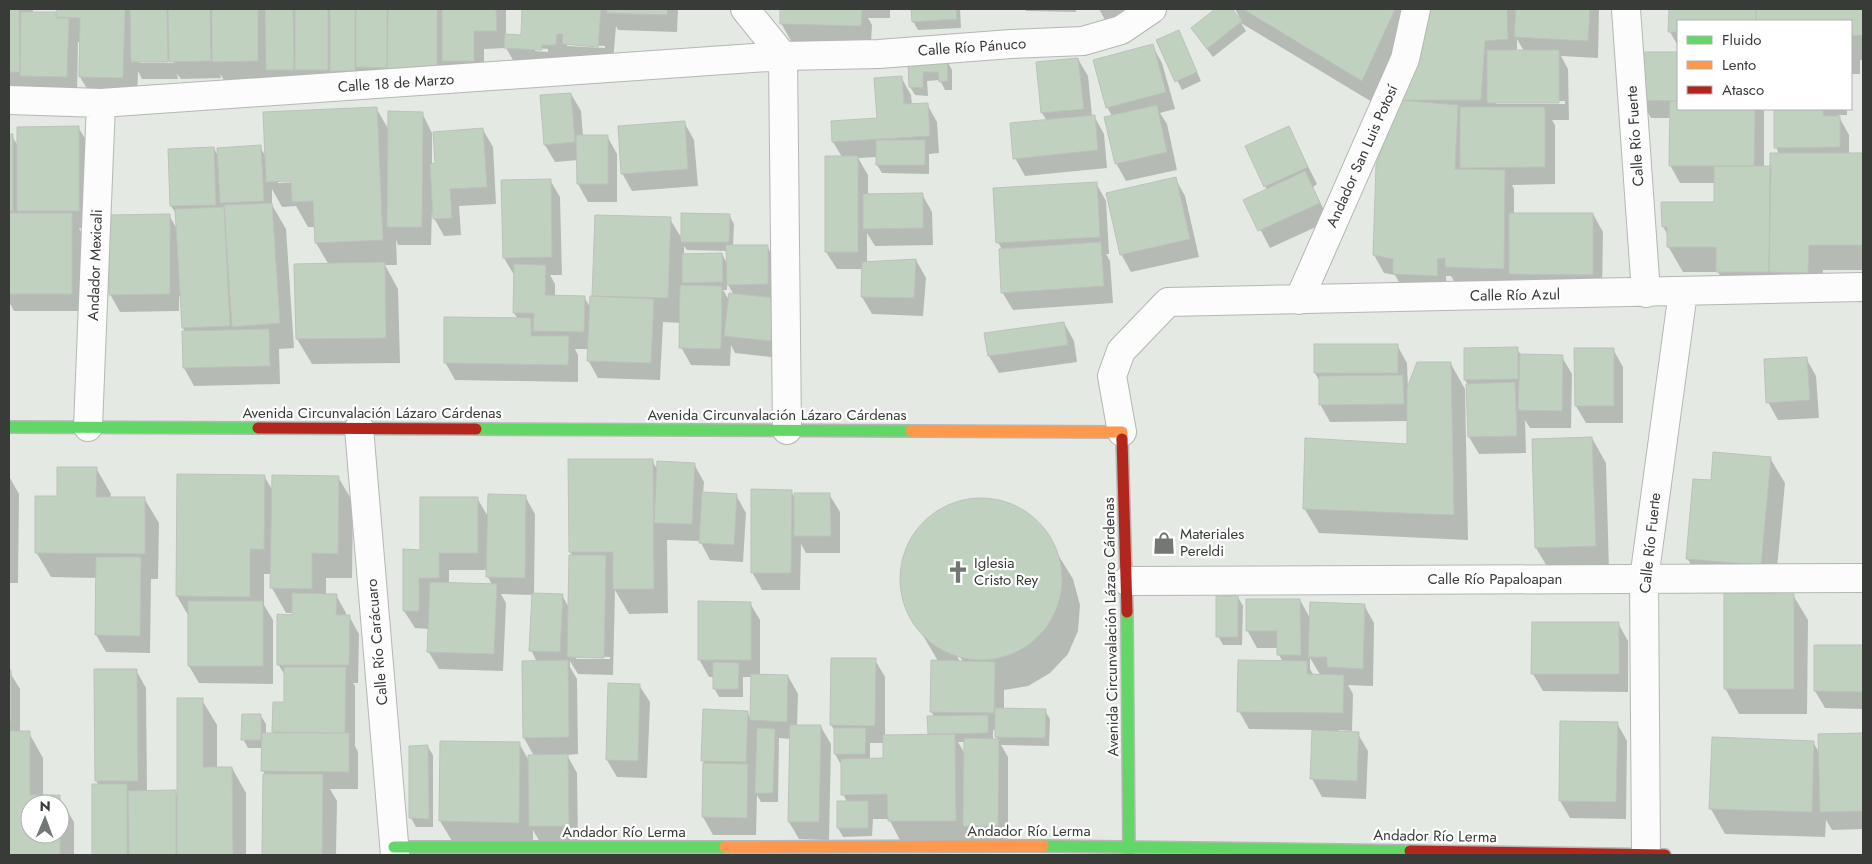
<svg xmlns="http://www.w3.org/2000/svg" width="1872" height="864" viewBox="0 0 1872 864" font-family="Jost,sans-serif">
<rect width="100%" height="100%" fill="#e4e9e3"/>
<!-- shadow -->
<path fill="#0003" fill-rule="evenodd" d="M9,9H33V13H55L58,18V9H506V35L522,37L524,9H678L677,32L618,30L616,26L612,72H520L506,48L484,49V78L228,86L220,74L221,78L181,79L177,74L178,79H142L138,71L137,103L95,102L80,77L81,42H78L77,94L9,97ZM567,44L605,46V48L567,46ZM535,48L548,49V52L535,51ZM174,60V63H140V61Z
M781,9H890V18H868L872,25L871,43L791,41L781,23Z
M912,9H960L961,28L918,30L913,21Z
M1025,9H1076V12L1026,11Z
M1099,9H1135L1115,38Z
M1217,9H1230L1240,20H1241L1235,9H1413L1377,105L1241,23L1246,31L1213,57L1192,29Z
M1424,9H1599L1598,58L1561,56L1568,69L1569,120H1552L1555,125V184L1512,185L1514,189V214H1593L1603,232L1602,292L1520,291L1513,279V286L1456,284L1451,276H1446L1447,293L1404,291L1395,275L1384,273L1374,255L1377,166ZM1517,39L1524,51H1517ZM1496,101H1565V104H1496Z
M1670,9H1863V60H1860V74H1851V21H1678V46L1670,32Z
M1183,40L1201,81L1182,90L1158,41Z
M1152,45L1162,63L1175,109L1160,113L1167,124L1177,170L1126,181L1116,163L1112,116L1107,107Z
M1641,53L1678,54V109H1764V168H1772L1779,154L1776,147L1775,109H1847V115H1838L1849,135V154H1863V270H1823L1822,297L1732,296L1718,272H1683L1668,246V236L1663,226L1715,203V183H1680L1670,165L1671,118H1651L1641,100Z
M1078,59L1088,76L1092,116H1094L1104,134L1107,168L1025,176L1015,158L1047,121L1042,113L1037,63Z
M947,61L952,70V90H945L940,80L927,81L928,96L915,95L910,87V64Z
M901,77L911,95L912,105L927,104L937,122L939,153L929,154V174L882,173L877,165V157L858,158L868,175V195L922,194L932,212L933,245L875,246L867,233V263L916,260L926,278L923,316L872,314L862,297L863,269H837L826,252L842,157L833,142L878,119Z
M571,94L581,111L583,136H607L617,154V202H588L578,184V160L555,162L545,145Z
M376,108L389,130L422,113L432,133L483,130L493,147L496,204L459,206L461,235L444,236L434,218V209H432L431,245H398L396,240L397,265H385L398,289L400,363L312,364L297,339L329,265L316,243L315,227H308L296,206L282,207L272,189V205L286,229L294,348L279,349L280,384L194,386L184,368L183,332H185L183,328L181,296H179V311L120,312L110,294L169,215L178,231L177,215L171,206L214,148L219,158L260,147L266,157ZM432,133H434L436,165H432ZM278,180H297V182L278,183Z
M684,122L694,140L698,186L632,191L622,173Z
M78,127L89,145V228H79L81,232L82,311H14L9,302V136H12L18,146Z
M1288,127L1317,184L1313,187L1329,221L1270,248L1245,200L1267,190L1265,186Z
M1175,178L1185,196L1199,257L1131,272L1121,254Z
M550,180L560,197L562,275H550L555,284V296L584,297L590,307L595,298L594,295L670,219L682,239L729,215L734,224L733,246H767L777,264L780,358L735,353L731,345L730,366L691,365L681,347V323L663,322L660,380L598,378L588,360V349H575L578,355V382L455,380L445,362L518,319L514,313V275L504,258ZM684,246L687,250L728,251V265L722,254L684,255ZM727,283L734,295L729,300L723,290H727Z
M1096,183L1106,201L1109,254H1106L1110,261L1113,303L1013,310L1002,292V250L998,242Z
M1064,323L1074,341L1077,362L999,373L989,356Z
M1397,345L1407,363L1408,389L1451,364L1465,389L1468,540L1319,533L1304,508L1408,445V421L1330,422L1320,404V382L1315,373Z
M1517,349L1521,355L1562,357L1572,374L1571,428H1530L1525,420L1526,453L1479,454L1469,437L1468,385L1465,380Z
M1613,349L1623,367V423H1586L1576,406Z
M1806,358L1816,376L1819,418L1778,420L1768,402Z
M1592,438L1606,463L1609,571L1551,573L1536,548Z
M1770,458L1785,483L1775,590L1702,583L1687,558L1712,482Z
M652,460L658,471L694,464L704,482L703,494L736,495L746,513L743,562L710,560L700,541L667,540L668,613L629,614L615,590L613,675L578,674L570,661V667L577,679L578,754L567,755L577,773L578,843L541,844L533,830V847L455,846L440,821L519,743L529,761L534,756L524,738L537,662L531,650L533,595L501,594L506,603L503,671L439,669L428,651L429,629L415,628L404,611L421,551L477,498L489,518L525,496L535,514L534,594L562,595L569,608L573,556L570,552ZM449,570H488V577L492,585L449,584ZM576,656L610,657V659H576Z
M96,468L111,494L110,498H144L159,523L158,579H151L150,653L106,652L96,635L97,578L51,577L36,552L58,498Z
M178,475L264,476L273,491L338,477L353,502L352,578H326V595H336L346,613V616H349L359,634L358,683H353L355,686V746L358,752V789H330L337,801L336,855H263L264,775H265L263,770V748H248L243,739L261,716L266,724V734H275L274,732L285,703L286,677L278,664L293,613H286L272,588V574H264V605L273,620V684L199,683L189,666V617L177,596Z
M9,476L19,494L18,583H9Z
M791,491L795,499L829,494L840,512V553H806L801,544L800,590H762L752,572Z
M991,500L1018,508L1039,524L1073,579L1080,605L1078,631L1068,654L1050,673L1028,686L1004,690V709L1045,711L1050,719L1049,746L1001,745L1008,757V843L903,846L889,819H873L872,836L843,837L838,828L847,802L843,794L842,763H840L835,754V731L831,725L875,660L885,677V736L930,735L929,733L934,717L931,711L938,661L905,605L901,580L905,553L918,529L938,511L964,501ZM957,651L963,662H960L955,652ZM993,730H996V736L998,740H993ZM958,742H965V754ZM870,743H884V759L870,760Z
M1793,595L1808,620L1807,714H1739L1725,688Z
M1238,597L1243,606L1242,645H1223L1218,636Z
M1300,600L1311,620L1364,605L1374,623L1373,686L1348,685L1353,694L1352,731L1339,730V733L1358,734L1368,751L1366,799L1322,797L1312,779L1314,730L1249,729L1239,711L1283,662L1279,655V648H1257L1247,630ZM1310,658L1321,676H1314L1310,669Z
M750,603L760,620V675L788,676L798,694L797,726L821,727L831,744L829,840L799,839L789,822L791,739L779,738L778,802H761L757,795L756,835H713L703,817L705,765L703,761L747,712L751,719L752,677H743V697H719L714,688V677H709L699,659Z
M1618,623L1628,641V692L1543,691L1533,674Z
M1816,646H1863V709L1825,708L1815,691Z
M136,670L146,688L147,792L175,791L178,797L202,700L217,725V768H232L246,793V855H93V785H99L96,781Z
M9,671L20,689V732L29,733L43,758V797H59L74,822V855H9ZM30,804H60V834H30Z
M639,685L650,702L647,778L617,777L607,760Z
M1617,723L1627,741L1626,819L1570,818L1560,801Z
M1863,734V829L1832,830L1826,820L1825,837L1725,834L1711,809L1813,742L1820,754L1819,735Z
M428,747L433,755V827H416L411,818Z"/>
<!-- building -->
<path fill="#c1d1c0" stroke="#bdc1bc" fill-rule="evenodd" d="M9,9H19L20,72H9Z
M57,9H125L123,78L79,77L80,18L56,17Z
M130,9H167L168,62H131Z
M168,9H210L211,61L169,62Z
M212,9H258V61L212,62Z
M265,9H293L294,70H266Z
M295,9H328V70H295Z
M330,9H355V71H330Z
M356,9H387V68L356,67Z
M388,9H437V71H387Z
M442,9H496L497,31H474V61H442Z
M522,9H601L598,47L562,44L563,34H557L556,45H542V50L504,48L505,34L521,35Z
M607,9H668L667,15L607,13Z
M780,9H862L861,26L780,24Z
M911,9H956L957,19L912,22Z
M1215,9H1232L1242,21L1207,49L1191,28Z
M1243,9H1395L1362,81Z
M1422,9H1507L1508,39L1485,41L1481,100H1398Z
M1516,9H1590L1588,41L1514,37Z
M1669,9H1756V21H1678V32H1668Z
M1756,9H1863V35L1851,36V21H1756Z
M21,12H56V18H69L67,77L20,76Z
M1179,30L1197,72L1175,82L1156,40Z
M1153,44L1166,92L1106,108L1093,60Z
M1487,50H1559V103H1487Z
M1640,52H1678V101L1640,100Z
M1078,58L1084,109L1041,113L1036,62Z
M947,60L948,81L939,82L938,72H923V88L909,87L908,63Z
M902,76L904,104L928,103L930,136L832,142L831,121L877,118L874,78Z
M571,93L575,142L544,145L540,95Z
M1398,100L1458,105L1455,169L1505,170L1504,269L1445,267V258L1437,259L1438,276L1393,274V259L1373,255L1376,165Z
M1670,101H1678V109H1755L1754,166H1669Z
M1157,105L1167,152L1115,164L1104,117Z
M377,107L383,240L315,243L313,201L292,202L291,181L266,182L263,112Z
M1460,107H1545V167L1460,168Z
M1774,109H1823V116H1840V147L1774,148Z
M388,111L423,112L422,227H387Z
M1095,115L1098,150L1013,159L1010,123Z
M685,121L688,169L621,174L618,126Z
M79,126V211H17V127Z
M1289,126L1308,167L1264,187L1245,146Z
M483,128L487,187L450,189L452,218L433,219L430,164L435,163L433,132Z
M9,134H13V211H9Z
M576,135H608V184H577Z
M876,140H925V165H876Z
M261,145L264,201L220,203L217,148Z
M214,147L216,205L170,206L168,149Z
M1770,153H1863V245H1809L1808,273L1769,272Z
M825,156H858V252H825Z
M1714,166H1771L1769,272H1716V247H1667V227H1662L1661,202H1714Z
M1305,171L1320,203L1258,231L1243,200Z
M1176,177L1190,239L1120,255L1106,193Z
M551,179L552,257L503,258L501,180Z
M1097,182L1100,237L996,243L993,188Z
M923,193V228L863,229V194Z
M272,203L280,323L232,327L224,205Z
M224,207L230,326L182,328L175,209Z
M9,213H72V294H9Z
M681,213L730,214L729,242H681Z
M1509,213H1593V275L1509,274Z
M170,214V294L109,295V215Z
M595,215L671,217L668,298L592,296Z
M1101,242L1104,286L1001,293L999,249Z
M726,245H768V284L727,285Z
M722,253L723,282L682,283V254Z
M916,259L914,298L861,297L862,262Z
M385,262L386,338L296,339L294,264Z
M514,264L546,265L545,295L585,296L584,332L533,331L534,313H513Z
M680,285L722,286L721,349L679,348Z
M729,293L776,298L771,341L724,336Z
M590,296L654,299L651,363L587,361Z
M444,317L531,318V336H569L568,365L444,363Z
M1064,322L1068,345L988,356L984,333Z
M269,329L270,366L183,368L182,331Z
M1314,344H1398V373H1314Z
M1518,347V379L1464,380V348Z
M1574,348H1614V406H1575Z
M1520,354L1563,355L1562,411L1518,410Z
M1807,357L1810,400L1766,403L1764,359Z
M1417,362H1451L1454,515L1303,509L1305,438L1407,444V388Z
M1403,375L1404,404L1319,405V376Z
M1515,382L1517,436L1468,437L1466,384Z
M1592,437L1596,546L1535,548L1532,439Z
M1713,452L1771,457L1761,565L1686,559L1693,479L1711,480Z
M568,459H653L654,589H613V552H569Z
M657,461L695,463L692,524L654,523Z
M57,467H97L96,497H145V554L35,553V496H57Z
M177,474L265,475L264,549H250V597L176,596Z
M272,475L339,476L338,554L312,553V589L270,588Z
M751,489L792,490L791,573H751Z
M702,492L737,494L734,545L699,543Z
M794,493H830L831,536H794Z
M488,494L526,495L525,578L486,577Z
M420,497H478V553H439V578H419V611H403V549L420,550Z
M900 579a81 81 0 1 1 162 0a81 81 0 1 1-162 0Z
M569,555H606L604,658L567,657Z
M96,557H141L140,636L95,635Z
M430,582L497,584L494,654L427,652Z
M292,593L337,594L336,615H350L349,665H277V614L292,615Z
M532,593L563,594L560,652L529,651Z
M1724,593L1794,594V689H1724Z
M1216,596H1238V637H1216Z
M1246,599H1300L1301,655H1277V631H1246Z
M188,601H263V666H188Z
M698,601L751,602V660H698Z
M1310,602L1365,604L1363,669L1327,667V657H1308Z
M1532,622H1619V674H1531Z
M1814,645H1863V692L1814,691Z
M831,658H876L875,726L830,725Z
M568,660L569,737L523,738L522,661Z
M931,660L995,662L994,713L930,712Z
M1238,660L1307,661V674L1344,675L1343,713L1237,712Z
M713,662L739,663L738,689H713Z
M284,667H346L345,733L272,732L273,702H284Z
M94,669H137L138,781H95Z
M9,670H11V721H9Z
M751,674L788,675L787,722L750,720Z
M608,683L640,684L638,761L606,760Z
M177,698H203V767H232L233,855H177Z
M995,708L1046,709L1045,738L995,737Z
M703,709L748,711L746,762L701,761Z
M242,714H261V740H241Z
M988,715V733L928,734L927,716Z
M1560,721L1618,722L1616,802L1559,801Z
M790,725H821L819,822H788Z
M757,728L775,729L773,793H755Z
M834,728H866L865,754H834Z
M1312,730L1359,732L1357,781L1310,779Z
M9,731H30V795H60V855H9ZM30,804H60V834H30Z
M262,733H349V772L261,771Z
M1863,733V811L1820,812L1818,734Z
M955,734L956,821H888L887,794L841,795V759L883,758V735Z
M1712,737L1814,741L1812,812L1709,809Z
M964,738L999,739L998,826H963Z
M440,741L520,742L519,823L439,821Z
M428,745L429,819L409,818V746Z
M568,754L569,826H529L528,755Z
M703,763L748,764L747,818L702,817Z
M263,774H323L322,855H262Z
M92,784H127V855H92Z
M176,790V855H129L128,791Z
M837,801H868V828H837Z"/>
<g fill="none" stroke-linecap="round" stroke-linejoin="round">
<defs>
<path id="street" d="M745,9L783,56L787,430
M1626,9L1646,293
M9,100L101,103L783,56L879,54L1011,44L1083,41L1121,30L1152,9
M1299,300L1405,59L1416,9
M88,427L101,103
M359,428L395,855
M1122,432L1112,376L1121,351L1168,302L1863,287
M1127,581L1863,578
M1646,855L1644,579L1683,292"/>
<path id="fast" d="M9,427L258,428
M476,429L911,431
M1127,612L1129,855
M1043,846L1410,851
M394,847H725"/>
<path id="slow" d="M911,431L1122,432V439
M725,847L1043,846"/>
<path id="jam" d="M258,428L476,429
M1122,439L1127,612
M1410,851L1665,855"/>
</defs>
<!-- street casing -->
<use href="#street" stroke="#b4b7b3" stroke-width="30"/>
<!-- fast casing -->
<use href="#fast" stroke="#b4b7b3" stroke-width="14"/>
<!-- slow casing -->
<use href="#slow" stroke="#b4b7b3" stroke-width="14"/>
<!-- jam casing -->
<use href="#jam" stroke="#b4b7b3" stroke-width="14"/>
<!-- street -->
<use href="#street" stroke="#fbfcfb" stroke-width="28"/>
<!-- fast -->
<use href="#fast" stroke="#63d668" stroke-width="11"/>
<!-- slow -->
<use href="#slow" stroke="#ff974d" stroke-width="11"/>
<!-- jam -->
<use href="#jam" stroke="#b3261e" stroke-width="11"/>
</g>
<!-- icons -->
<defs>
<symbol id="shop-bare" viewBox="-9 -9 18 18"><path d="M-5-2.5h2.3a2.7 3.5 0 0 1 5.4 0H5L5.5 6h-11ZM-1.5-2.5h3a1.5 2.3 0 0 0-3 0Z" fill="#747874" stroke="#fff" stroke-width="2.5" paint-order="stroke"/></symbol>
<symbol id="church-bare" viewBox="-9 -9 18 18"><path d="M-1.2-6h2.4v3.5h3.3v2.4h-3.3V6h-2.4V-.1h-3.3v-2.4h3.3Z" fill="#747874" stroke="#fff" stroke-width="2.5" paint-order="stroke"/></symbol>
</defs>
<g fill-rule="evenodd">
<use href="#shop-bare" x="1148" y="527" width="32" height="32"/>
<use href="#church-bare" x="942" y="556" width="32" height="32"/>
</g>
<g text-anchor="middle" dominant-baseline="central" stroke-width="4.5" stroke-linejoin="round" paint-order="stroke">
<!-- street labels -->
<g font-size="15" fill="#383b38" stroke="#fff">
<text transform="translate(972 47) rotate(-4)">Calle Río Pánuco</text>
<text transform="translate(396 83) rotate(-4)">Calle 18 de Marzo</text>
<text transform="translate(1635 136) rotate(-94)">Calle Río Fuerte</text>
<text transform="translate(1362 156) rotate(-66)">Andador San Luis Potosí</text>
<text transform="translate(95 265) rotate(-88)">Andador Mexicali</text>
<text transform="translate(1515 295) rotate(-1)">Calle Río Azul</text>
<text x="372" y="413">Avenida Circunvalación Lázaro Cárdenas</text>
<text x="777" y="415">Avenida Circunvalación Lázaro Cárdenas</text>
<text transform="translate(1650 543) rotate(-84)">Calle Río Fuerte</text>
<text x="1495" y="579">Calle Río Papaloapan</text>
<text transform="translate(1111 627) rotate(-91)">Avenida Circunvalación Lázaro Cárdenas</text>
<text transform="translate(377 642) rotate(-95)">Calle Río Carácuaro</text>
<text x="1029" y="831">Andador Río Lerma</text>
<text x="624" y="832">Andador Río Lerma</text>
<text transform="translate(1435 836) rotate(1)">Andador Río Lerma</text>
</g>
<!-- poi labels -->
<g font-size="15" fill="#383b38" stroke="#fff" text-anchor="start">
<text x="1180" y="534">Materiales<tspan x="1180" dy="17">Pereldi</tspan></text>
<text x="974" y="563">Iglesia<tspan x="974" dy="17">Cristo Rey</tspan></text>
</g>
</g>
<!-- border -->
<rect width="1872" height="864" fill="none" stroke="#383b38" stroke-width="20"/>
<!-- legend -->
<rect x="1677" y="20" width="175" height="90" fill="#ffffff" stroke="#afb1af"/>
<rect x="1687" y="36" width="25" height="8" fill="#63d668" stroke="#afb1af"/>
<text x="1722" y="45" font-size="15" fill="#383b38">Fluido</text>
<rect x="1687" y="61" width="25" height="8" fill="#ff974d" stroke="#afb1af"/>
<text x="1722" y="70" font-size="15" fill="#383b38">Lento</text>
<rect x="1687" y="86" width="25" height="8" fill="#b3261e" stroke="#afb1af"/>
<text x="1722" y="95" font-size="15" fill="#383b38">Atasco</text>
<!-- north arrow -->
<g transform="translate(45 819) rotate(1)"><circle r="24" fill="#ffffff" stroke="#afb1af"/>
<path d="M0-4L9 19L0 12L-9 19Z" fill="#747874"/>
<text y="-8" font-size="14" font-weight="bold" text-anchor="middle" fill="#383b38">N</text>
</g>
</svg>
